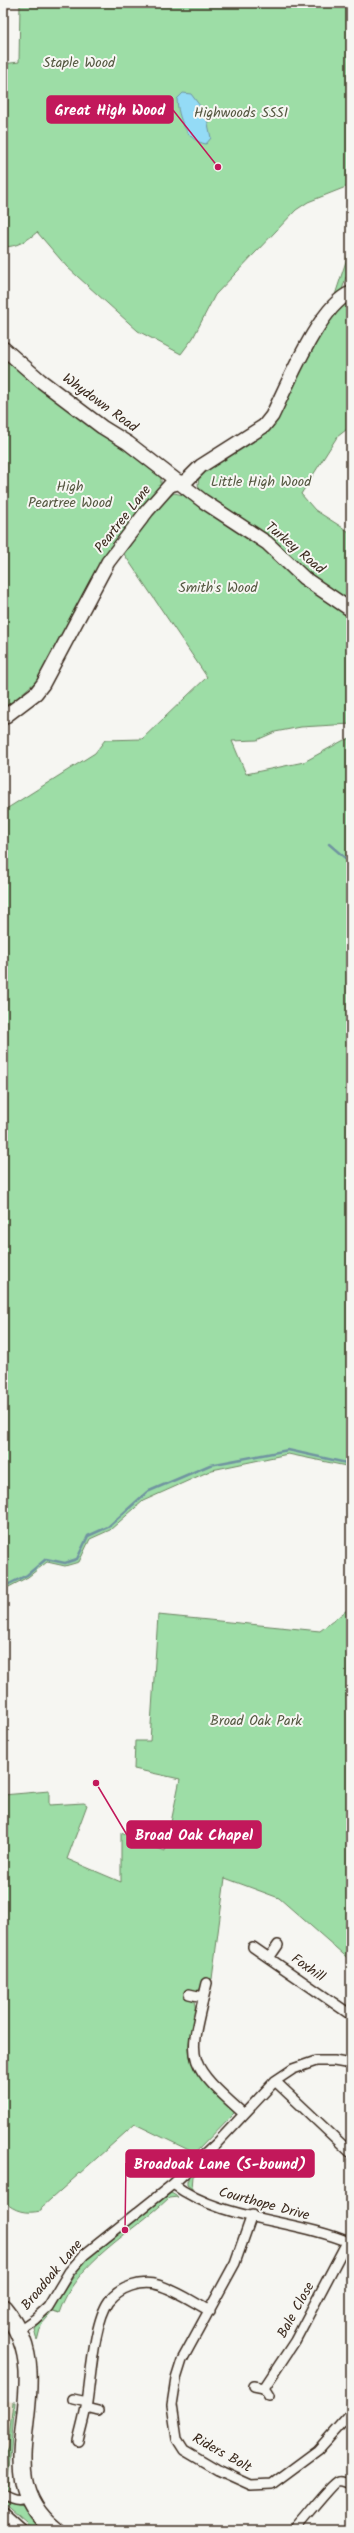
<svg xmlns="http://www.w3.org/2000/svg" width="354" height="2533" viewBox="0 0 354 2533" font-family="Kalam,sans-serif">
<rect width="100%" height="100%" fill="#f6f6f2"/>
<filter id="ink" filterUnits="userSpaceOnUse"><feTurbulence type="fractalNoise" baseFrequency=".025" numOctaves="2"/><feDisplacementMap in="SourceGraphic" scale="8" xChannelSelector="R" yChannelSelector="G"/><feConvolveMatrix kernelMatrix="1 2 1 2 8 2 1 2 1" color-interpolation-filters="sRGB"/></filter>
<g filter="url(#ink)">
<!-- built -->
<path fill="#eae1d0" d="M3,2400L13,2402L8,2446L9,2489L3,2488Z"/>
<!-- green -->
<path fill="#9ddda6" stroke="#6c8462" d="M20,3H351V185L308,202L296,210L215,295L193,338L181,354L138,331L67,267L37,232C27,241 16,247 3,247V64L19,62Z
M351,246V277H346L342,290L335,295Z
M351,299V426L337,437L301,494L315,510L351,533V605L200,492L198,484L200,472L276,419L317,336L333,313Z
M3,355L59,403L136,455L161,476V485L143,505L128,529L41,677L3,710Z
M174,493L188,496L245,532L351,615V724L301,727L275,732L257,740L232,741L246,774L304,762L344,740L351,738V1467L288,1454L212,1470L143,1501L110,1530L90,1539L79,1562L65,1566L47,1562L28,1577L3,1590V811L95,753L105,740L142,739L207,677L124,554L155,509Z
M351,1607V1961L279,1898L225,1878L212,1979L203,1980L201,1988L197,1991L189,1990L186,1997L194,2001C198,2013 193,2025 190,2037C183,2071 213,2091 235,2112L195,2153L135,2124L42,2207L41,2211C25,2214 16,2212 3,2201V1795L49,1791V1805L84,1803L87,1805L67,1859L121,1882V1833L165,1851L180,1779L134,1769L135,1741H150L158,1615L320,1631Z
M228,2152L260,2163L228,2156L214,2162L193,2176L192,2189L187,2185V2181C195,2168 212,2152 228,2152Z
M171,2193L178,2197L169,2198C131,2234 76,2261 59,2313L53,2311L41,2325L37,2341L34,2328L51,2310L86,2258Z
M13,2402H15L7,2491L3,2488V2459L8,2446Z
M7,2502L23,2506L45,2530H34L4,2504Z"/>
<!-- water -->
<path fill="#94dbf6" stroke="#7094a0" d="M183,93L191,94L206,114L211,138L206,144C186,141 178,117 177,99Z"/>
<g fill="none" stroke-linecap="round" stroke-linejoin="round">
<!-- stream -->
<path stroke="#7094a0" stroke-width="2.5" d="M329,844L351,863
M3,1587L27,1575L46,1559L65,1563L77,1559L88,1536L108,1527L147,1492L210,1465L288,1450L351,1464"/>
<defs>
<path id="street" d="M253,1947L351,2015
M269,1958L278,1945
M207,1983C189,2060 182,2059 244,2114
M189,1994L203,1997
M275,2081L351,2153
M173,2184C222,2221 295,2219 351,2243
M252,2215L235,2263L182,2360L176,2379L172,2405L177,2439L184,2450L218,2470L251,2485L272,2484L318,2450L351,2413
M18,2331L35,2319L48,2307L69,2272L84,2255L173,2184L217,2143L275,2081L293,2069L316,2061H334L351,2064
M254,2386L264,2388L269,2396
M264,2388L295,2341L347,2242
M73,2399L87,2402
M86,2408L98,2411
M78,2441C81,2428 85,2415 87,2402C91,2376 94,2322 109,2301C120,2287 141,2280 158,2285C176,2290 193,2302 210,2311
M3,2494C11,2499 19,2502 27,2497
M3,2513L22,2530
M294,2530C302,2522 333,2482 339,2481C343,2480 347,2482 351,2484"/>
<path id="secondary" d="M3,348L41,381L102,427L128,443L203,501L267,543L304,578L351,610
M3,718L36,693L43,684L108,562L147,511L170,485L186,481L201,466L264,426L272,416C287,386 320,304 351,293"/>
<path id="highway" d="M3,2308C18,2326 27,2348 28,2372C31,2430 0,2486 55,2530"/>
</defs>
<!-- street casing -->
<use href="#street" stroke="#3b2a1e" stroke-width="12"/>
<!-- secondary casing -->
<use href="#secondary" stroke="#3b2a1e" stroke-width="16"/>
<!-- highway casing -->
<use href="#highway" stroke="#3b2a1e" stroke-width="20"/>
<!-- street -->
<use href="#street" stroke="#f6f6f2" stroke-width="9"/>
<!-- secondary -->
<use href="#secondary" stroke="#f6f6f2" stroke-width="13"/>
<!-- highway -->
<use href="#highway" stroke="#f6f6f2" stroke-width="17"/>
</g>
</g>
<g text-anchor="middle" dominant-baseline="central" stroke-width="4" stroke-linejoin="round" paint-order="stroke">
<!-- park labels -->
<g font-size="14" fill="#545740" stroke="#f6f6f2">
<text x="79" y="63">Staple Wood</text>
<text x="241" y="113">Highwoods SSSI</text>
<text x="261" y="482">Little High Wood</text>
<text x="70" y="487">High<tspan x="70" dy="16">Peartree Wood</tspan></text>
<text x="218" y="588">Smith's Wood</text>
<text x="256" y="1721">Broad Oak Park</text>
</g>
<!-- street labels -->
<g font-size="14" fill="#3b2a1e" stroke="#f6f6f2">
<text transform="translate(100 403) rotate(36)">Whydown Road</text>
<text transform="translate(123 519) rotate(-52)">Peartree Lane</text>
<text transform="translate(295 548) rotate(40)">Turkey Road</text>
<text transform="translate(308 1968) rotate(35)">Foxhill</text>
<text transform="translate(264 2204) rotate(15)">Courthope Drive</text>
<text transform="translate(52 2275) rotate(-50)">Broadoak Lane</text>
<text transform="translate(296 2310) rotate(-61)">Bale Close</text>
<text transform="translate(222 2453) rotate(29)">Riders Bolt</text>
</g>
</g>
<!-- callouts -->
<path fill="none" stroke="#c2185b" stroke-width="1.5" d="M218 167L173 110M96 1783L127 1835M125 2230L126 2163"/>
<g fill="#c2185b" stroke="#f6f6f2" stroke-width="1.5">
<circle cx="218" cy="167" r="4"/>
<circle cx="96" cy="1783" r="4"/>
<circle cx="125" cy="2230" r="4"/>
</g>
<g fill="#c2185b" stroke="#c2185b" stroke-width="1.5">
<rect x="47" y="96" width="126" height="27" rx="4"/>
<rect x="127" y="1821" width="134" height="27" rx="4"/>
<rect x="126" y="2150" width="188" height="27" rx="4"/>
</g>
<g font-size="15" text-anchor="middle" font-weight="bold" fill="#fff">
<text x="110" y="115">Great High Wood</text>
<text x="194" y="1840">Broad Oak Chapel</text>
<text x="220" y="2169">Broadoak Lane (S-bound)</text>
</g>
<!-- margin -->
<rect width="354" height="2533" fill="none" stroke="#f6f6f2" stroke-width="16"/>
<rect x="8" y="8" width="338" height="2517" fill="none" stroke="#3b2a1e" stroke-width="1.5" filter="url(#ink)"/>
</svg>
